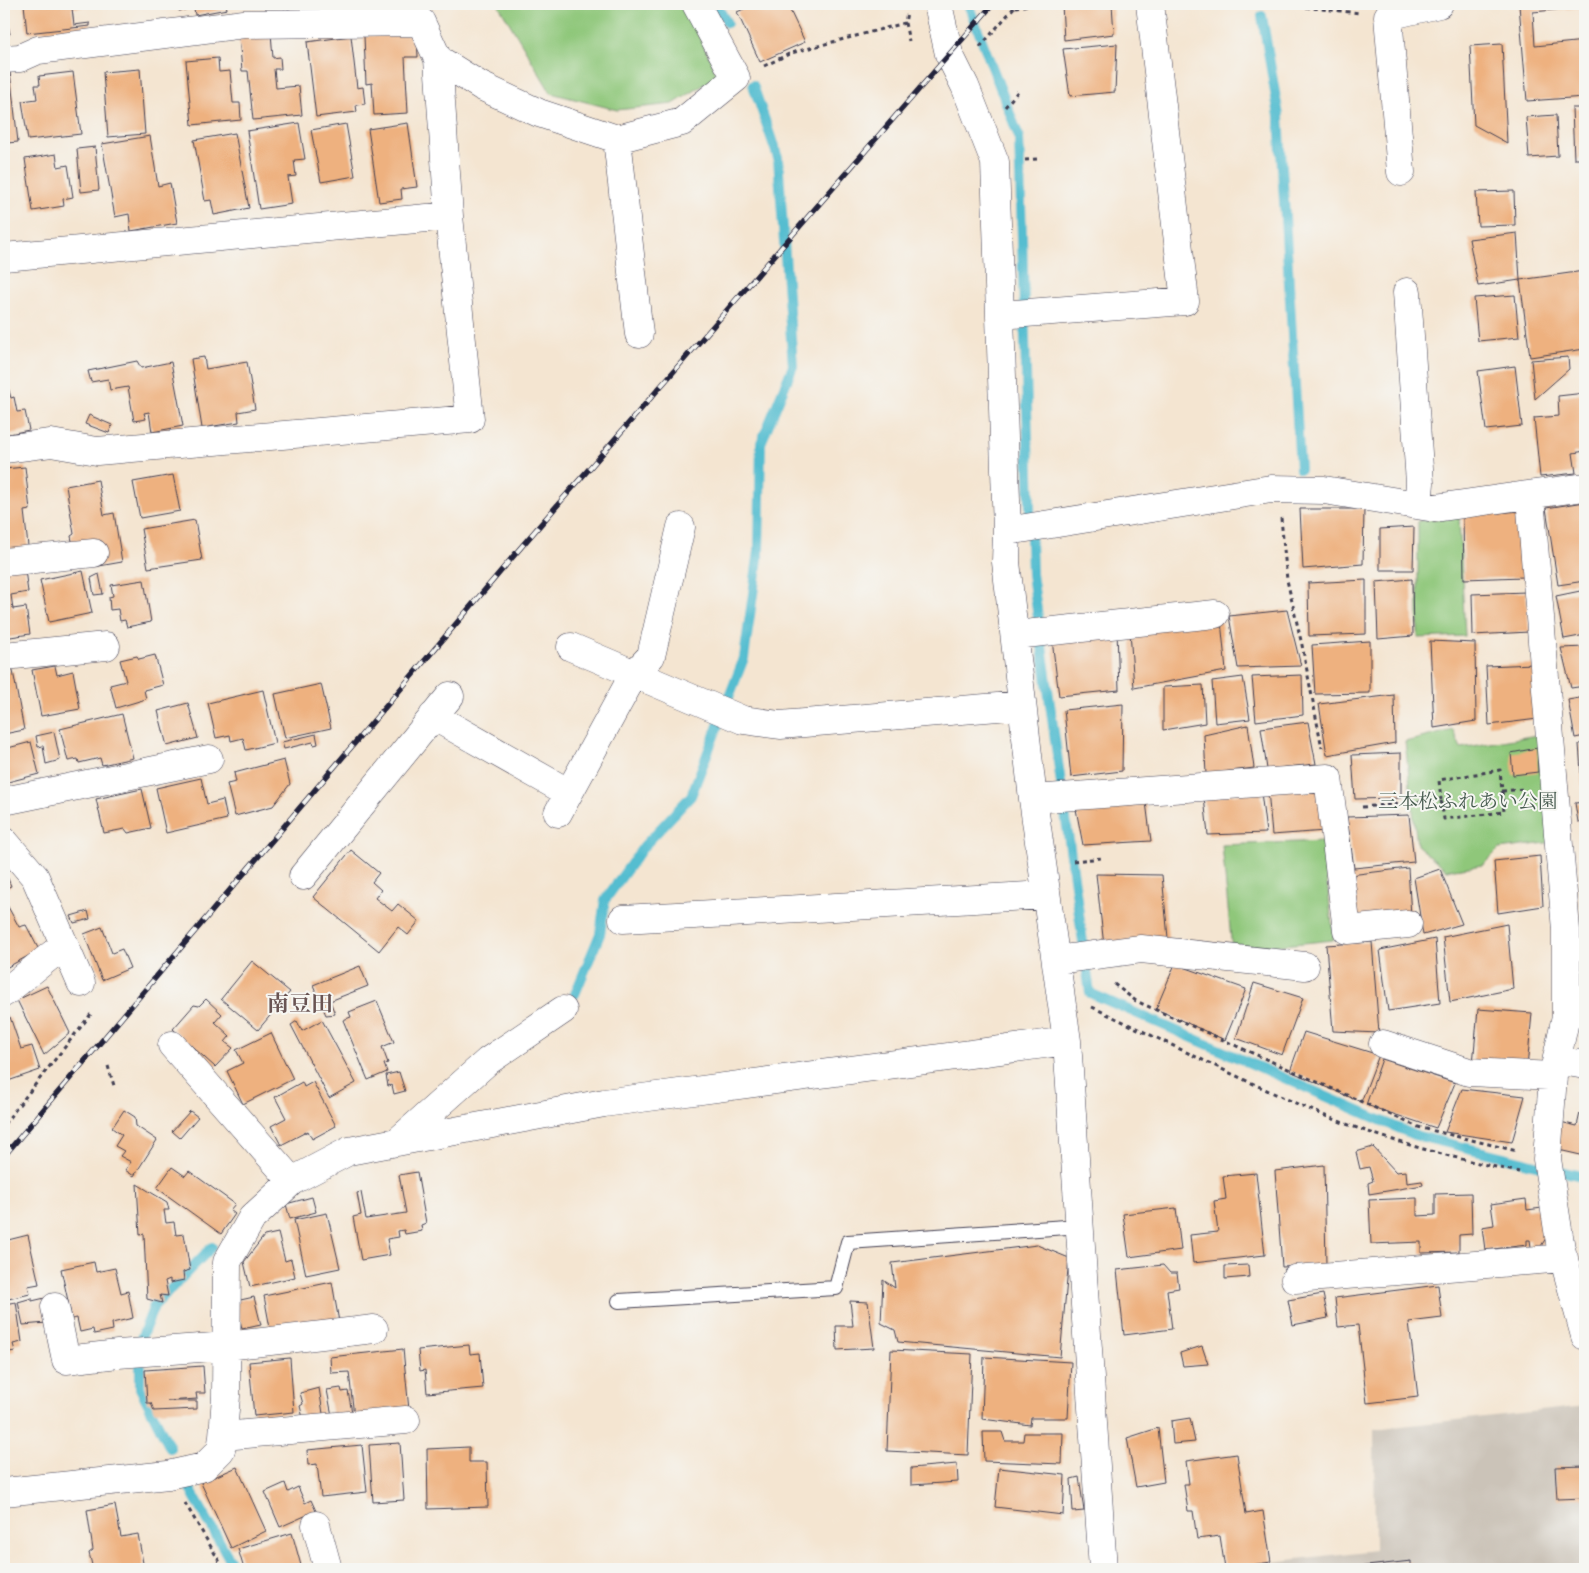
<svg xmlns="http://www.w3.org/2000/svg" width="1589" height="1573" viewBox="0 0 1589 1573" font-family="Vollkorn,'Noto Serif JP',serif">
<rect width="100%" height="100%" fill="#f6f6f2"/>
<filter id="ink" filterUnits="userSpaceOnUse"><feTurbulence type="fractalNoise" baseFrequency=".02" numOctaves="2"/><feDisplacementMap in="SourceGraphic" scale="10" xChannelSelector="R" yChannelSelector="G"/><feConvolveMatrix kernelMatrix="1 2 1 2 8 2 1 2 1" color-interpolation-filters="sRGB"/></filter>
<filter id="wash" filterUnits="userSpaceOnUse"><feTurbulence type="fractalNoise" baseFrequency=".0096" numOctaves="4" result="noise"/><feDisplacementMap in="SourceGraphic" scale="20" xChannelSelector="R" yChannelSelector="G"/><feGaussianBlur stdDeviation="1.12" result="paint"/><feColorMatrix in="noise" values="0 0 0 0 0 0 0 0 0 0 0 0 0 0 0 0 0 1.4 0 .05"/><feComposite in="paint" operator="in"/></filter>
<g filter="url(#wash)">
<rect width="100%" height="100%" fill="#f4e5d1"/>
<!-- industrial -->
<path fill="#cbc3b8" d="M1585,1406V1569H1212L1375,1550L1374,1429Z"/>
<!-- green -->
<path fill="#8fc77a" stroke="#58745a" d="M498,4H684L718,76L673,104L617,110L551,93Z
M1459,517L1465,636L1418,638V521Z
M1453,730L1461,748L1543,734L1554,842L1499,849L1483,865L1447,870L1417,845L1405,742Z
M1322,841L1334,940L1232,950L1222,845Z"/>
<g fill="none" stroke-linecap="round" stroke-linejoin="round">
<!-- stream -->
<path stroke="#54bdd0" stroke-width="10" d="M716,4L727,23
M968,4L1019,137L1032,574L1090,993L1414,1135L1585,1177
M1262,16L1279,116L1300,469
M575,994L600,934L605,900L644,846L691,796L744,658L759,551L761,443L793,366L778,158L753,85
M170,1448L140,1388V1341L154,1306L212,1247
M189,1487L235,1569"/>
</g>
<g id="blocks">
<!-- building -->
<path fill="#eeb17f" d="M24,4H83V7L72,8L74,25L90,23V26L27,33Z
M177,4H226L227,9L195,15L194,8L179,11Z
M755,4H787L805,42L760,62L737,12Z
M1062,4H1112L1114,34L1064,40Z
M1529,4H1585V7L1533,12L1535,46L1585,41V97L1527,101L1519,5Z
M4,7L10,34L4,35Z
M271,33L273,58L280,57L281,69H274L276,88L299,86L302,115L253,120L248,71H242L239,36Z
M417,34L418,57H405L408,113L374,115L372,83L366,84L364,36Z
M351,36L357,88L363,87L365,104L356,105L357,112L316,117L307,42Z
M1117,44L1115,92L1070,96L1063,49Z
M1502,44L1507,143L1474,125L1470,46Z
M218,58L219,72L230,71L233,103H240L241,120L192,125L186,61Z
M140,69L145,134L108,137L103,72Z
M10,72L18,142L7,143L4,115V73Z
M73,72L81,134L28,140L22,101L37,99L35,85H40L39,76Z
M1572,108H1585V159H1574Z
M1556,115L1558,156L1529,158L1526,117Z
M299,123L305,159L294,160L296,176L288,177L292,204L259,209L247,131Z
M408,123L417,187L401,189L402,199L379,202L368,129Z
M346,124L355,176L321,182L311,130Z
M235,133L249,208L214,215L211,200L205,201L194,140Z
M150,136L158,186L170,183L177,223L131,231L129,214L115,217L102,144Z
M95,147L99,190L81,192L77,149Z
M56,154L58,167L68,165L73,197L63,199L64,206L33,211L25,159Z
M1514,191L1515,225L1478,226L1476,192Z
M1517,233L1520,280L1478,286L1469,239Z
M1584,271L1585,349L1530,357L1520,280Z
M1515,295L1519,337L1478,341L1474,298Z
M204,357L206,369L247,362L255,409L238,412L239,422L202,428L191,359Z
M1568,357L1569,369L1535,399L1531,360Z
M137,361L141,368L171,362L183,426L152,432L149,412L144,413L146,419L134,421L128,387L110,390L108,379L91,382L88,371Z
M1515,366L1522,426L1486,430L1478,371Z
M4,373L11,398L14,397L17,412L25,411L29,430L4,435Z
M1585,393V451L1573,453L1576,473L1540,477L1534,418L1559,416L1558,396Z
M89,415L112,425L109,433L85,424Z
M25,467L30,510L24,511L28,546L4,554V469Z
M173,475L180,511L140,518L133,482Z
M98,480L104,515L114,513L122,562L99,566L95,548L74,551L71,536L74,534L66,486Z
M1585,502V581L1558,585L1546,508Z
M1300,509H1364L1363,564L1303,569Z
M1521,511L1524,577L1464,579L1463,516Z
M195,520L202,560L148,568L141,529Z
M1414,527L1413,570H1380V529Z
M24,563L28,592L11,595L13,609L26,607L30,634L4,638V566Z
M83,571L92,613L49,622L40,580Z
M99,574L103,594L94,595L91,578Z
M1412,579L1413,636L1378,639L1376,582Z
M144,580L151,622L127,627L125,620L120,621L118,609L110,610L109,597L113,596L111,585Z
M1366,580V634L1309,636L1308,583Z
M1585,590V635L1564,639L1556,596Z
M1526,592L1529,632L1473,635L1472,594Z
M1287,610L1301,666L1238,668L1229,616Z
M1221,621L1226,671L1134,688L1130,631Z
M1117,631L1119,690L1059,696L1052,640Z
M1370,641V693L1315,694L1312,645Z
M1430,641L1475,643L1476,721L1434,728Z
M1585,647V686L1571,688L1561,648Z
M155,655L163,685L144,690L146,699L116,708L110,685L126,681L120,660L137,656L139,659Z
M1534,664L1538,719L1489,725L1486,666Z
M55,666L57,675L73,671L80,709L41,716L32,670Z
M13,671L24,730L4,734V672Z
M1302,675L1303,715L1256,721L1252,677Z
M1243,677L1250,719L1215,723L1212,681Z
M321,684L331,728L285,738L275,694Z
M1203,685L1205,723L1163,730V687Z
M263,690L275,743L246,750L243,738L231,741L230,735L216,738L208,703Z
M1394,695L1395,743L1327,755L1319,704Z
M1585,697V736L1575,738L1568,700Z
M188,703L198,738L167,746L158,711Z
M1123,704L1122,771L1071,777L1064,710Z
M122,714L133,758L102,765L100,758L79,763L78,759L68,761L60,729Z
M1308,722L1316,764L1267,769L1261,728Z
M1248,725L1254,768L1206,774L1204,735Z
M54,732L60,760L46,764L43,746L38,747L36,736Z
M316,734L318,744L314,745L313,742L284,749L282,742Z
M31,742L39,774L4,783V749Z
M1585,743V785L1582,786L1579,744Z
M1537,748L1538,772L1513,775L1511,753Z
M1401,753V798L1355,799L1352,755Z
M284,760L290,784L273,806L235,816L227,784L236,782L234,773Z
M201,778L207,804L223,800L227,819L166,833L156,788Z
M1323,786L1325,831L1272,835L1268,790Z
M142,789L151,828L128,833L125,829L104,833L96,799Z
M1261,792L1266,833L1208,835L1204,797Z
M1146,802L1151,841L1083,845L1075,804Z
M1585,802V821L1578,822L1575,803Z
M1409,815L1414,862L1354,868L1347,817Z
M351,850L379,873L372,882L381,890L375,898L392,911L398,904L419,921L408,935L398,927L379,951L313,897Z
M1585,853V898H1583L1580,854Z
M1540,856L1543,906L1498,913L1494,861Z
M1408,868L1411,916L1355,924L1350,875Z
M4,869L11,886L4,889Z
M1440,869L1462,924L1423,935L1414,878Z
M1096,874L1162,875L1168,938L1104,946Z
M7,905L19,927L26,925L39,950L4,969V907Z
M88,911L90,919L74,923L71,916Z
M1507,924L1513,989L1450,1002L1443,937Z
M102,927L112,953L122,949L130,968L102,980L84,934Z
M1435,939L1440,1003L1388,1011L1380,950Z
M1372,942L1379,1033L1333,1031L1326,945Z
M252,961L290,992L258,1030L221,999Z
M1175,964L1246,989L1225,1040L1156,1009Z
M360,966L368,986L330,1001L335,1014L326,1015L313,985Z
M1254,983L1303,998L1282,1055L1236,1038Z
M47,986L70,1033L44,1055L17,1000Z
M206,999L222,1014L215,1022L230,1036L225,1042L233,1048L215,1067L173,1029L194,1005L199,1006Z
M377,1001L394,1042L382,1047L388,1063L384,1064L387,1072L368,1080L343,1020L351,1017L349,1012Z
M1478,1009L1532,1013L1527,1068L1473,1064Z
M10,1017L21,1049L32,1046L40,1070L5,1082L4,1019Z
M322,1020L356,1083L329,1098L291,1025L297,1021L302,1031Z
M1304,1032L1379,1055L1361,1102L1290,1071Z
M271,1033L293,1079L243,1104L227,1071L243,1063L236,1050Z
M1382,1059L1455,1083L1436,1128L1366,1105Z
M399,1072L405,1091L394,1094L392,1085L388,1086L386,1075Z
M302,1082L304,1087L313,1082L336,1126L312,1139L308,1131L281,1145L271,1126L286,1118L275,1097Z
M1462,1089L1525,1096L1512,1142L1445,1132Z
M124,1110L135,1117L136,1126L157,1140L134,1176L125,1170L131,1162L120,1156L124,1151L115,1146L122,1135L112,1128Z
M190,1111L198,1117L180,1138L172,1131Z
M1580,1113L1585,1114V1156L1550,1148L1556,1121L1577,1126Z
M1373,1147L1396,1172L1406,1171L1407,1183L1422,1181L1423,1185L1369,1194L1368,1183L1373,1181L1369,1167L1360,1169L1356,1152Z
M1324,1165L1326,1265L1282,1267L1275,1171Z
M172,1167L185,1176L189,1171L235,1204L230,1210L235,1214L221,1234L157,1188Z
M417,1172L426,1223L421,1225L422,1231L405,1234L404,1230L398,1231L399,1237L387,1239L390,1255L361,1260L353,1217L361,1215L357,1193L361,1192L366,1219L406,1213L399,1175Z
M1256,1173L1265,1255L1193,1263L1190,1235L1218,1232L1214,1201L1226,1199L1223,1176Z
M137,1184L167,1202L169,1210H164L166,1223L174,1222L176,1235L184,1234L190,1270L183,1272L184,1280L170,1283V1279L165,1281L168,1296L160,1295L162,1303L147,1299L144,1234L140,1235Z
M1471,1193L1472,1234L1459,1235V1252L1421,1253V1242L1371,1244L1369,1200L1417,1198V1216L1435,1215V1194Z
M312,1197L316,1212L290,1219L286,1204Z
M1526,1199L1527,1210L1542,1208L1546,1238L1541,1246L1531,1247L1530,1240H1527V1245L1485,1250L1482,1227L1494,1225L1491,1204Z
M1176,1208L1181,1250L1129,1257L1123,1214Z
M327,1213L340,1268L306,1275L294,1220Z
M278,1233L285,1261L291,1259L295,1277L250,1287L244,1262L264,1236Z
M28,1235L39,1284L28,1286L30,1294L4,1300V1241Z
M1037,1245L1069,1258L1060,1357L898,1342L895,1330L881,1323L883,1280L895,1288L892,1263Z
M94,1262L96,1272L115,1268L121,1293L128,1291L133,1318L112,1323L113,1330L94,1334L93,1329L80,1332L77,1318L72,1319L61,1269Z
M1163,1265L1170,1273H1177L1179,1288L1167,1290L1172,1329L1124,1335L1117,1270Z
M1248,1265L1249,1277L1225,1279V1266Z
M332,1282L339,1322L270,1328L264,1296Z
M1438,1285L1442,1318L1409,1322L1418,1397L1367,1403L1358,1325L1338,1327L1335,1298Z
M1323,1294L1328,1318L1293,1325L1288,1300Z
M254,1297L261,1325L242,1329L236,1301Z
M32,1298V1301L45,1298L48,1312L47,1323L23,1325L18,1302Z
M850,1301L868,1302L874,1348L837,1350L836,1326H853Z
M16,1302L22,1342L13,1344L15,1351L4,1353V1304Z
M469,1345L470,1354L480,1353L483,1388L427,1393L425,1370L420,1371L418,1350Z
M1202,1346L1208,1364L1183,1366L1180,1353Z
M403,1349L409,1410L354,1416L349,1372L331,1373L330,1357Z
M891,1350L972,1354L968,1455L887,1451Z
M984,1357L1071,1362L1068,1418H1031L1030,1425L982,1419Z
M290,1358L294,1412L254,1416L249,1362Z
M203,1366L205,1393H196L197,1399L167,1401H197V1409L154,1411L151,1403H147L145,1370Z
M319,1388L324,1420L304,1422L300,1406L303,1404L300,1393Z
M341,1388L342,1392L348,1391L353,1418L333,1421L327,1390Z
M1190,1418L1195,1442L1173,1444L1171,1421Z
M1158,1428L1164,1482L1136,1487L1127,1438Z
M983,1432H1002L1005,1441H1023L1024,1433H1063L1062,1464L984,1461Z
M400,1443L404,1500L373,1502L369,1445Z
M362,1445L367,1492L321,1497L317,1464L308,1465L307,1450Z
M469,1447V1462H487L488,1507L428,1509L427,1449Z
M1237,1454L1246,1514L1263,1511L1271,1562L1225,1569L1220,1536L1197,1539L1193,1511H1188L1184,1484H1189L1186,1461Z
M957,1464L958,1482L911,1485V1468Z
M1585,1466V1498L1557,1499L1555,1467Z
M237,1467L266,1531L231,1548L201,1483Z
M999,1468L1065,1475L1063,1515L995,1507Z
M1079,1477L1084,1511L1073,1512L1071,1479Z
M285,1483L288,1492L298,1487L305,1503L311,1500L316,1511L280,1527L265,1492Z
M115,1505L121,1537L138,1534L144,1569H93L89,1553L93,1550L87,1510Z
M292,1533L302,1569H244L238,1549Z
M1411,1561V1569H1349V1568Z"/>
</g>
</g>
<g filter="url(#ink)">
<use href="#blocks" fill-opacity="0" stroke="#423f52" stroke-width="1"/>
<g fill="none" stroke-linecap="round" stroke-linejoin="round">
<defs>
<path id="service" d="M619,1301L836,1288L848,1242L1081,1226"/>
<path id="minor" d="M938,4L949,54L965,86L995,162L1007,531L1006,562L1033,799L1067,1041L1103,1569
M4,59L20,58L38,50L244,24L421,22L438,59L449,216L470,419L97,451L51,443L4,449
M438,59L481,86L539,113L617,139L682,122L736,78L696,4
M617,139L639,334
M1401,172L1388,16L1439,4
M4,257L449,216
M1407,292L1420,483L1418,505
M1000,315L1185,301L1150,4
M1530,497L1566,930V1016
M1007,531L1271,489L1324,490L1435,508L1585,487
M4,562L94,553
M1015,635L1215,614
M571,647L743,720L780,725L1022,705
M4,656L106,646
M433,716L569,793
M1033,799L1328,778L1347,930L1408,924
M4,801L209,759
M558,813L634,674L651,656L681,527
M4,841L35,877L81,983
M303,876L450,696
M623,919L1046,895
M1056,960L1141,949L1305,966
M4,993L64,945
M1583,1010L1566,1016L1553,1076L1547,1159L1561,1249L1585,1336
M1383,1044L1469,1072L1553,1076
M172,1045L292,1181
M1557,1060L1585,1065
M397,1142L488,1061L563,1010
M1295,1279L1564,1258
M55,1307L66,1360L118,1354L227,1346L374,1329
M223,1436L406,1420
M4,1492L168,1475L204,1467L221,1450L223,1436L226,1396L227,1262L252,1218L292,1181L349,1151L604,1103L1067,1041
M316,1525L328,1569"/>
</defs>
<!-- service casing -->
<use href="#service" stroke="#423f52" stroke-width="16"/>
<!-- minor casing -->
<use href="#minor" stroke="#423f52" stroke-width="29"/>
<!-- path -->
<path stroke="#423f52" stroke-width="3" stroke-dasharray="4 4" stroke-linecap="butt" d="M1274,4L1360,13
M1015,7L1037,4
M905,23L909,41
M980,47L1017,4
M764,66L791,53L905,23L907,12
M1005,107L1019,90
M1025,160L1037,159
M1281,518L1287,580L1302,645L1322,748
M1502,791L1524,789
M1362,807L1441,800L1444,819L1504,812L1500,770L1439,780L1441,800
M1073,861L1102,858
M1114,984L1136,1001L1418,1127L1517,1151
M1092,1007C1164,1041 1236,1077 1309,1109C1376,1138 1447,1157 1519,1172
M108,1066L115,1089
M4,1124L91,1014
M185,1503L224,1569"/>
<!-- service -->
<use href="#service" stroke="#fff" stroke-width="14"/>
<!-- minor -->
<use href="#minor" stroke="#fff" stroke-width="28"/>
<defs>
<path id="rail" d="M4,1156L528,539L993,4"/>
</defs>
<!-- rail casing -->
<use href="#rail" stroke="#22223b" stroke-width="5.5"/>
<!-- rail -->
<use href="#rail" stroke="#f6f6f2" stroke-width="4" stroke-dasharray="11" stroke-linecap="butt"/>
</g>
</g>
<g text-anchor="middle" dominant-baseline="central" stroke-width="4" stroke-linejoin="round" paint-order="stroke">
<!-- park labels -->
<g font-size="20" fill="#485c51" stroke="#f6f6f2">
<text x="1468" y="803">三本松ふれあい公園</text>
</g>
<!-- quarter labels -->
<g font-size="22" font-weight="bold" fill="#695453" stroke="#f6f6f2">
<text x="300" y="1005">南豆田</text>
</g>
</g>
<!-- margin -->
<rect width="1589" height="1573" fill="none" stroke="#f6f6f2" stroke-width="20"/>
</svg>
